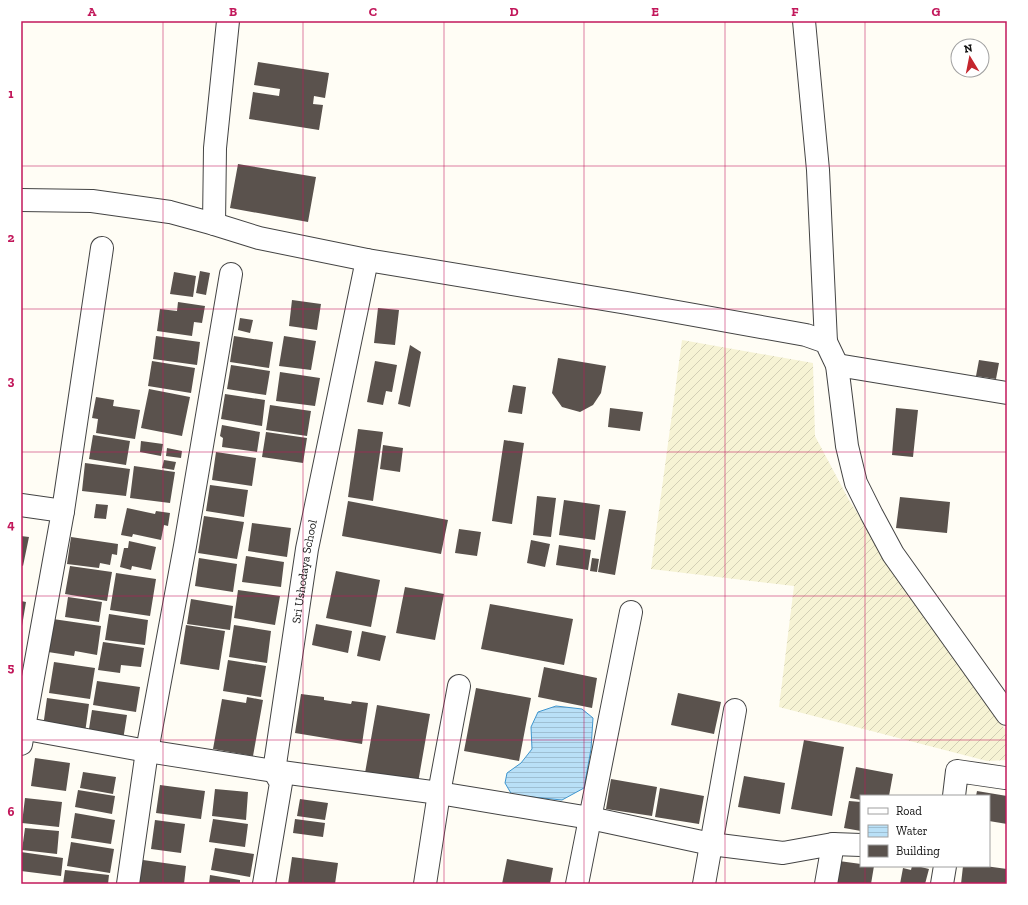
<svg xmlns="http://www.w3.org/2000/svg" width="1028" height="905" viewBox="0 0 1028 905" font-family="'Zilla Slab',serif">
<defs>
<pattern id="farmland-furrows" width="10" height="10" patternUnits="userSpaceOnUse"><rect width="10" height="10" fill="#f6f3d4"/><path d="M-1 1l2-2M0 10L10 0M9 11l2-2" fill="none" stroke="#d2cfb5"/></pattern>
<pattern id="water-rules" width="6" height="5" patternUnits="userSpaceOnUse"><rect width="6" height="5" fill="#b9e0f7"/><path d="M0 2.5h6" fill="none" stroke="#9ebfd3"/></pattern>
</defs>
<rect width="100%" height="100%" fill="#fffdf5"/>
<!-- farmland -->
<path fill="url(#farmland-furrows)" d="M682,340L813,363L815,436L849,500L916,603L1007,732V760L987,761L779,707L794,586L651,569Z"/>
<!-- water -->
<path fill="url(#water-rules)" stroke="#3f96cf" d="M556,706L582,709L593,718L591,749L584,788L562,800L512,795L505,783L507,773L521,763L532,749L531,727L538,712Z"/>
<!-- building -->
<path fill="#5a524d" d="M258,62L329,73L325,98L314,96L313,104L323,105L319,130L249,119L253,92L279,96L280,89L254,85Z
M238,164L316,177L308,222L230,208Z
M200,271L210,273L206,295L196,293Z
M174,272L196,276L193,297L170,294Z
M292,300L321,304L317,330L289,326Z
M178,302L205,306L202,323L194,322L192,336L157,331L160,309L177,311Z
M378,308L399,310L395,345L374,343Z
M240,318L253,320L250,333L238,330Z
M156,336L200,342L197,365L153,359Z
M234,336L273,342L269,368L230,362Z
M284,336L316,341L311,370L279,366Z
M410,345L421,352L410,407L398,404Z
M558,358L606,366L601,393L593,405L580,412L562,407L552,393Z
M979,360L999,363L996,379L976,376Z
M152,361L195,368L191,393L148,386Z
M375,361L397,365L392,392L386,391L383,405L367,402Z
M231,365L270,371L266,395L227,389Z
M280,372L320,378L315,406L276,401Z
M513,385L526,387L522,414L508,412Z
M149,389L190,397L182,436L141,428Z
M225,394L265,400L262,426L221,419Z
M96,397L114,400L113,406L140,410L135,439L96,433L98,419L92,418Z
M270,405L311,411L307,436L266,430Z
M610,408L643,412L640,431L608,427Z
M896,408L918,410L913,457L892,455Z
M222,425L260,432L257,452L222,447L223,438L220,436Z
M358,429L383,432L373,501L348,497Z
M266,432L307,438L303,463L262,457Z
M93,435L130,441L126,465L89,459Z
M504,440L524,443L512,524L492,521Z
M141,441L163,444L161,456L140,452Z
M383,445L403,448L400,472L380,469Z
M167,448L182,451L181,458L166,456Z
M216,452L256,458L252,486L212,480Z
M164,460L176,462L174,470L162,468Z
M85,463L130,469L126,496L82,491Z
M134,466L175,472L170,503L130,498Z
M210,485L248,490L244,517L206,511Z
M537,496L556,498L551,537L533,535Z
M900,497L950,502L947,533L896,528Z
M564,500L600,505L595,540L559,535Z
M348,501L448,520L441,554L342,536Z
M96,504L108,505L106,519L94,518Z
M127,508L155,514L156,511L170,513L168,526L164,525L161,540L133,534L132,537L121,535Z
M609,509L626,511L615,575L598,572Z
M204,516L244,522L237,559L198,553Z
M252,523L291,528L287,557L248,551Z
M459,529L481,532L477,556L455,553Z
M21,536L29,537L23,566L21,565Z
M71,537L118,544L117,555L112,554L110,565L100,563L99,568L67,564Z
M531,540L550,544L545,567L527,563Z
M129,541L156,547L151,570L132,566L131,570L120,567L124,548H128Z
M559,545L591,550L588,570L556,565Z
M246,556L284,562L281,587L242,582Z
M199,558L237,564L233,592L195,586Z
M592,558L599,559L597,572L590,571Z
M70,566L112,572L107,601L65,594Z
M336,571L380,580L371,627L326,618Z
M116,573L156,579L150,616L110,610Z
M405,587L444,594L435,640L396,633Z
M238,590L280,596L275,625L234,618Z
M68,597L102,602L99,622L65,617Z
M191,599L233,606L230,630L187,624Z
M21,601L26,602L22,626H21Z
M490,604L573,619L564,665L481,649Z
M109,614L148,620L145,645L105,640Z
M53,619L101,626L97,655L75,651L74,656L48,652Z
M316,624L352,631L348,653L312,645Z
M186,625L225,631L219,670L180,664Z
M234,625L271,631L267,663L229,657Z
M362,631L386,636L380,661L357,656Z
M103,642L144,648L141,667L121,665L120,673L98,670Z
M228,660L266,666L261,697L223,691Z
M54,662L95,668L90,699L49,693Z
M544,667L597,678L592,708L538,697Z
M97,681L140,687L136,712L93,705Z
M476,688L531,698L519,761L464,751Z
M678,693L721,702L714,734L671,725Z
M301,694L324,697V700L351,704L352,701L368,703L362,744L295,733Z
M247,697L263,700L253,756L213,749L222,699L246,703Z
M47,698L89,704L85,733L43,727Z
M377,705L430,714L418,783L365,773Z
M92,710L127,715L123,740L88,735Z
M804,740L844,747L832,816L791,809Z
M35,758L70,763L66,791L31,786Z
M856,767L893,774L889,796H861V800L850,798Z
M83,772L116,777L113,794L80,788Z
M744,776L785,783L780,814L738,807Z
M611,779L657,787L652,816L606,809Z
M160,785L205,791L201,819L156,813Z
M660,788L704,796L699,824L655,817Z
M215,789L248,792L246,820L212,816Z
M78,790L115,796L112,814L75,807Z
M977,791L1007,796V824L989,821V796H976Z
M25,798L62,802L59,827L22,823Z
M300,799L328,803L325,820L297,816Z
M849,801L861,802V831L844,828Z
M75,813L115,820L111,844L71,838Z
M213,819L248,824L245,847L209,842Z
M295,819L325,823L323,837L293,833Z
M155,820L185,824L181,853L151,849Z
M25,828L59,831L57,854L22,850Z
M71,842L114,849L110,873L67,866Z
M215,848L254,854L250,877L211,870Z
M21,852L63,858L61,876L21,871Z
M292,857L338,863L335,884H288Z
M507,859L553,868L550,884H502Z
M143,860L186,866L184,884H139Z
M839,861L861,864V866H874L871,884H835Z
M912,866H917L929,869L925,884H900L903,868L911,870Z
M963,866H985L1007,869V884H961Z
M65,870L109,875L108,884H63Z
M210,875L240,880V884H209Z"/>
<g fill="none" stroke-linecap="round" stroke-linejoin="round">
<defs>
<g id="minor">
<path d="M804,21L818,170L826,342"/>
<path d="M21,200L92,201L170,212L214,224L259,238L367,260L627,303L806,335L826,342L837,365L847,446L856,483L872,515L893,554L1007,714"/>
<path d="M214,224L215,148L228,21"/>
<path d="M837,365L1007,393"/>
<path d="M21,505L63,511"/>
<path d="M21,728L147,751L274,771L439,793L590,818L711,844L783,853L833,844L861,845"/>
<path d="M21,744L63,511L102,248"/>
<path d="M954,796L957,771L1005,778H1007"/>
<path d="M128,884L147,751L185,546L231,274"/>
<path id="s1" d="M264,884L281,783L274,771L307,549L367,260"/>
<path d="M425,884L439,793L459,686"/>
<path d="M577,884L631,612"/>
<path d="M704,884L735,710"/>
<path d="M826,884L833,844"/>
<path d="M942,884L945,866"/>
</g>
</defs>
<!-- minor casing -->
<use href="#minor" stroke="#444" stroke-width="24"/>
<!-- minor -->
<use href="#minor" stroke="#fff" stroke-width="22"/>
</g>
<!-- grid -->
<path fill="none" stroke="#c2185b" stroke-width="1" stroke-opacity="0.55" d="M163,21V884M303,21V884M444,21V884M584,21V884M725,21V884M865,21V796M21,166H1007M21,309H1007M21,452H1007M21,596H1007M21,740H1007M865,866V884"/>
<g text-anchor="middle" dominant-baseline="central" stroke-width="4" stroke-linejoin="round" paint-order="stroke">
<!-- street labels -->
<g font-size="12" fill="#111" stroke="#fff">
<text stroke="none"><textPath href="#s1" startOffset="318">Sri Ushodaya School</textPath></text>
</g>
</g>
<!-- border -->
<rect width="1028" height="905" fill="none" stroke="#ffffff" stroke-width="44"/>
<!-- legend -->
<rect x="860" y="795" width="130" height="72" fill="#ffffff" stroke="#a0a0a0"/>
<rect x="868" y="808" width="20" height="6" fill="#ffffff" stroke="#a0a0a0"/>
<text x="896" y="815" font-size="12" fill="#111111">Road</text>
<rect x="868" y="825" width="20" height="12" fill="url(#water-rules)" stroke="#a0a0a0"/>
<text x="896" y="835" font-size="12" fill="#111111">Water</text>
<rect x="868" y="845" width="20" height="12" fill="#5a524d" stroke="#a0a0a0"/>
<text x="896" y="855" font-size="12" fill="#111111">Building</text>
<!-- north arrow -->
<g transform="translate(970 58) rotate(350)"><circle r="19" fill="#ffffff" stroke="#a0a0a0"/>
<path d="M0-3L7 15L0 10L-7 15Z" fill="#c4262e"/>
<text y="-6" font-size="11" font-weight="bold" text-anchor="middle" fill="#111111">N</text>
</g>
<rect x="22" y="22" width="984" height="861" fill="none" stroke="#c2185b" stroke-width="1.5"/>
<g font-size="13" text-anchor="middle" font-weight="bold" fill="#c2185b">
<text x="92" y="16">A</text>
<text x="233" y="16">B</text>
<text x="373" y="16">C</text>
<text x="514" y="16">D</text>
<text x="655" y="16">E</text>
<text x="795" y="16">F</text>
<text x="936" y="16">G</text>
<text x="11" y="98">1</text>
<text x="11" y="242">2</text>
<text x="11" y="385">3</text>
<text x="11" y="529">4</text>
<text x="11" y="672">5</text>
<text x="11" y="816">6</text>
</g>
</svg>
